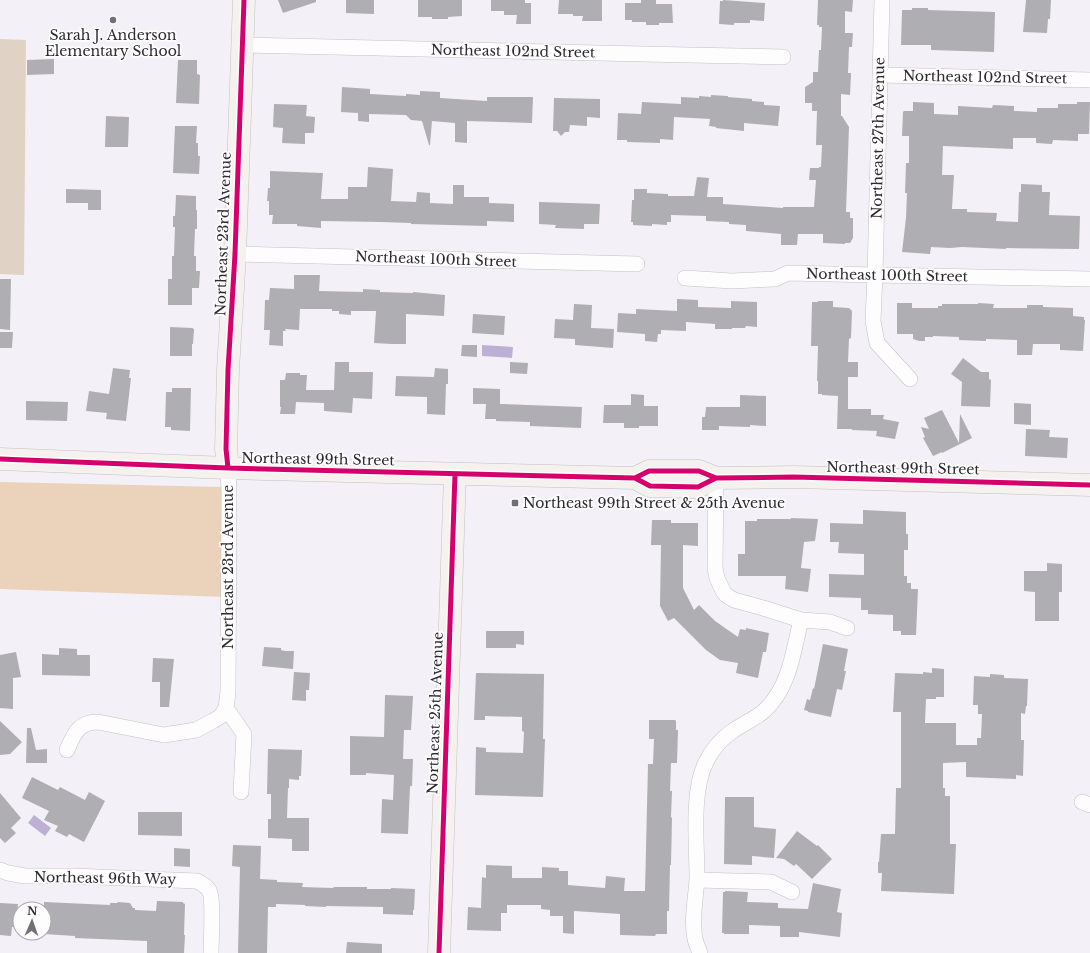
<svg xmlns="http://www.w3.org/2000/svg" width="1090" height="953" viewBox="0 0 1090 953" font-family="'Libre Baskerville',serif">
<rect width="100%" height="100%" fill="#f3f1f7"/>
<!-- green -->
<path fill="#e0d2c5" d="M0,39L26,40L24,275L0,274Z"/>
<!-- forest -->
<path fill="#ead3ba" d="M0,482L223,487L226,597L0,589Z"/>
<!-- water -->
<path fill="#beafd5" d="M482,345L513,347L512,358L482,356Z
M34,815L51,828L45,836L28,823Z"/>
<!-- building -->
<path fill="#afaeb2" d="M278,0H316V2L283,13Z
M346,0H374V14L346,13Z
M418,0H462V16L448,17V19H432V17H418Z
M491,0H525V3H531V24H516L517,15H504V11H491Z
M559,0H602V21H582L583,16H573V14H558Z
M641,0H656V4H672L673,23H659V25H646V22H632V20H625V3H641Z
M723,0L765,3L764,21L750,20V23H734V25L719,24L720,1H723Z
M818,0H853L852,12L845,11V33H853L852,47H849L848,73H851L850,95L841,94V116H842L849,127L846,212H850V218H853V238L850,243H845V244L823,243V234H798L797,245H781V234L746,231V225L729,224V222L706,221V216L671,215V222H667V225L652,224V226L633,225V222H631L632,200H634V189H647V193L668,194V196H694L697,177L709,178L707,197H723V204L783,208V207H814L816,180H809L810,168H819V167H821L822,145H816L817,111H812V103H805V87L813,82V72H818L819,50H821L822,27H819V25H817Z
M1026,0H1051L1050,19H1048L1047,33L1023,32Z
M912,8H928V10L995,12L994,52L931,50V45H901L902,10H912Z
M54,59V74L27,75V60Z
M178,60H197V74L200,75L199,104L176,103Z
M342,87L370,89V94L406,96V94L420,95V91L440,92V98L487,101V97H533L532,123L467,121V143L455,142V123L432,121L430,145H429L422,121L411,120L406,115L369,114V122L358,121V113L341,112Z
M711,95L728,96V97L752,99V101L764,102V105L780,106L778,126L744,123V131L716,128V127L709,126L710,119L674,117L673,140L660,139V143L627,142V140H617L618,113L641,114L642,102L681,104V97L699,98V96L711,97Z
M554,98L600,99V118L587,117V126L570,125L569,132H565L561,136L557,131H553Z
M913,102L934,103V114L958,115V106L992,108L993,105L1014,106V111L1037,112V108H1058V104H1077V102H1090L1089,134H1078V141L1053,140L1052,144L1036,143V138H1013V149L943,146L942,175H954L952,209H967V212L997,213L996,221L1018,222L1019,192H1021V184L1042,185V192H1050L1049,215L1080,216L1079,249L1006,248V249L962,247L950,248L931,247L930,254L902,252L906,218L907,193H905L906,163H909V136H902L903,112L904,111H913Z
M274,104L307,105L306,116L315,117L314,133H305V144L282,143L283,128L273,127Z
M106,116L129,117L128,147H105Z
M175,126H197L196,143H198V156H200L199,174L173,173Z
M368,167L393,169L391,201L416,202L417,192L430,193V203L453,204V185H464V197H489V203L514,204V222L487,221V226L411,224V223L381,222L321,221V228L297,226V224H272L273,215H269V201H267L268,188H270V171L323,173L321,199H348V187H367Z
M66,189L101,190V210H88V203H66Z
M176,195L196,196V210H197V229H195L194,256H196V271H200L199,288H192V305H168V279H172V256H174L175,227H173V216H175Z
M539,202L600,204L599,224H584V229L555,228L556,225L539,224Z
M294,275H320L319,291L363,292V289L380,290V292L413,293V292L445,295L444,316L406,314V344H392L374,343L376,311H351V315L339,314V311H332V309H300L299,330L285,329L286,331H283V346L269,345L270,330H264L265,300H269L270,288L294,289Z
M0,279H11L10,330L0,329Z
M677,299L698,300V307L731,308V301L757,302V327L746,326L745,328H732V329H715V324L686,322V331L661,330V334H658L657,342L645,341V334L617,332L618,313L636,314V309L677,311Z
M818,301H833V307L849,308L852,311L851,338L849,339L848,362H858V377H848V409H871V415H884L883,419L899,422L895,439L876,436L877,431L852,430V429H837L838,396L822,395V394H818V381H817L818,346H811L812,302H818Z
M897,303H912V308H938V306H942V304H978V303L994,304L993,308H1027V305H1043V307L1073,308V316L1084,317V320H1085L1083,351L1060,350V344H1033L1032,355H1017V340L986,339V341L959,340V337L933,336V337H925V341H919L913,339V334H897Z
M574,304L592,305L591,328L614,329L613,348L575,345V339L554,338L555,319L573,320Z
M473,314L505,316L504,335L472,333Z
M170,327L193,328V329H194L193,344H192V356H170Z
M0,332H13L12,348H0Z
M462,345H477V357L461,356Z
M963,358L981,372H989V379L991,380L990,407L961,406L962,382L951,374Z
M335,362H349V372H373L372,399L353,398L352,413L324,411V403L296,402L295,414H280L281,407H280V380H285L286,373H300V375H307L306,390H334Z
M510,362L528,363L527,374L510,373Z
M113,368L130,370L129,378H131L126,421L106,419L107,413L86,411L89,391L109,394Z
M435,368L448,369V384H446L445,415L427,414V397L395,396L396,376L434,377Z
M172,388H191L190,431L171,430V427H165L166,392H172Z
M473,388L500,389V404L582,407L581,428L530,426V422L496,421V419H485L486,404H473Z
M631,394L644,395V406H658V426H639V428H624V423H603L604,405H631Z
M740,395L766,396V426L750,425V427L719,426V430H702V417H705L706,407H740Z
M26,401L68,402L67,421L26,420Z
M1014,403L1031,404V425L1014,424Z
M942,410L959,443L960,414L972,438L942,453V452L933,456L923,438L925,437L921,427L929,429L924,418Z
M1026,429L1050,430L1049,437L1068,438L1067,458L1025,456Z
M863,510L906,512V534H908V550H904V576H907V583H911V589H918L916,635H901V631H893V615L868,614V610H861V598L829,597V574L864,575V554L838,553L839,542H830V523L863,524Z
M791,518L818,519L815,541L804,542L801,568L811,569L808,592L785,589L786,576H738V554H745V521H757V519H791Z
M652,520H671V523H698V546L683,545V588L694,610L699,605L715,621L738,637L740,629L746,630V628L769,633L766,652H763L758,678L736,673L738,663L720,660L706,650L674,618L668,621L660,606L661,545H651Z
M1047,563L1062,564V592H1059V621H1035V592L1024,591V571H1047Z
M486,631H524V645L516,644V648H486Z
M823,644L848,649L844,671H846L842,690L837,689L831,717L808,712V711L804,710L807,699L810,700L813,688L814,689Z
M264,647L281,648V650L285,651H294L293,669L262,666Z
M59,648L77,649V655H90V676L42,675V654L59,655Z
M16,652L21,677L13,678V709L0,708V655Z
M153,658L174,659L169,707H160V682H152Z
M932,668L944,669V697H936V699H926L925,723H956V745H977V738H981L982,714H978V705H973L974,676L990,677V674L1004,675V678L1028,679L1027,706H1026L1025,714L1021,713V740H1024L1023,776L1016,775V779L966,777V762L943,763V788H945V796H950V844H956L954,894L881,891L882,873H878V862H879L881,834H895L896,788H901V712H893L895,673L923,674V672L932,673Z
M294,672L310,673L309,690H306V701L292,700Z
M476,673L544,674L543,739H545L543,797L475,795L476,747L486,748V752L523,753L524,732L522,731V717L485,716V720H474Z
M385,695L413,696L411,730H404L403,759H413L412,786H410L408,834L381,833L382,799L393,800L394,775L366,773V775H350V736L384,737Z
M649,720H675L676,721V730H678L677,763H671L670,791H672L671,817L672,818L671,865H670L669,911H667V934H656L655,936L620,935V914L574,911V934L563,933V916H550V910L541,909V905H507V913H501V931L467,930L468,907L481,908L482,877L486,878V865L512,866V878H542V867L559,868V871H568V885L605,888L606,876L625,878L624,891H645L648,764H653L654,739H649Z
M0,721L22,742L10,754L0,755Z
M27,728H31L36,750L47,749V763H26Z
M268,749L302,750L301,776H299V780L289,779V788H288L287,818H309V851H292V839L268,838V819H271V794H267Z
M32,777L58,790L60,787L85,800L89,792L105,801L84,842L69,834L67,837L55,831L58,826L44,820L49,811L22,798Z
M0,793L21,818L11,828L16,833L5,843L0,838Z
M725,797H754V827L776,829L774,858L752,856V865L724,864Z
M138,812H182V836L138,835Z
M797,831L817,846L818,845L832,859L812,879L796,864L794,866L784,859L776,858Z
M233,845L261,846L260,879L277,880V882L303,883L302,887L333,888L334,887H367V889H391V888L415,889L414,910H413V915L383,914V907L326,906V907L305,906V905L276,904V907H268L267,953H238L240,867L232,866Z
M174,848L190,849V867L174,866Z
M813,883L841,889L837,912L842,913L840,937L799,932V937H780V926L749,925V934H724V933H722L723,892H725V891L748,892L747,902L778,903V908L808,909Z
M157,901L183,902V903L185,904L184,935H185L184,953H147V941L75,938V936L44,934V902L110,905V903H117L118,902L130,903L133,908H135V910L156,911Z
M0,903L18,904L16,927H12L11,936L0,935Z
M347,942L382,944V953H346Z"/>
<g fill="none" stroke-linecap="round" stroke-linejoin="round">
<defs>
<path id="street" d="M882,0L875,275L873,321L877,343L910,379
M242,45L689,55L783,57
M880,75L1090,80
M235,254L637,264
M685,278L732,281L775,279L788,273L875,275L1090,279
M228,468L229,493L228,692L226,708L244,734L241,792
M716,478L715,568L717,578L723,591L726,595L734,600L763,608L801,620L830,622L847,628
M67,750C74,734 78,722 98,722L164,735L196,730L213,721L221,716L226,708
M1082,802L1090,805
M0,870L8,873L25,876H73L197,881C201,883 206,886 209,890C214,898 211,941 211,953
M697,880L771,882L792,892
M700,953C698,948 696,943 695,939C691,919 696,898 697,878C697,845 691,791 706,762C711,751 721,739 731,732C742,724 755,719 764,711C790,687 793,652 801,620"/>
<path id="secondary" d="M0,459L228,468L550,476L635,478L649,471H699L716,478L794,477L1090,485
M228,468L226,449L228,370L235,254L244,0
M635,478L650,486L698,487L716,478
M439,953L455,474"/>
</defs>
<!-- street casing -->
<use href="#street" stroke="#c2c0c4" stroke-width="16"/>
<!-- secondary casing -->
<use href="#secondary" stroke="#c2c0c4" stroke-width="23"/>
<!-- street -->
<use href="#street" stroke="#fdfdfe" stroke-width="15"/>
<!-- secondary -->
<use href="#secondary" stroke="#f4f1ee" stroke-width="22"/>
<defs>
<path id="cycleway" d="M0,459L228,468L550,476L635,478L649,471H699L716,478L794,477L1090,485
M228,468L226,449L228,370L235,254L244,0
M635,478L650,486L698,487L716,478
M439,953L455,474"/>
</defs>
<!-- cycleway casing -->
<use href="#cycleway" stroke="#fdfdfd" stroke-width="8"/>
<!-- cycleway -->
<use href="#cycleway" stroke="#d6006c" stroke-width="5"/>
</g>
<!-- markers -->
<g fill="#727075" stroke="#fdfdfd" stroke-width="1.5">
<circle cx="113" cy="20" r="4"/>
<rect x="511" y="499" width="8" height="8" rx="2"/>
</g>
<g text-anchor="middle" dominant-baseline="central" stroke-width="3.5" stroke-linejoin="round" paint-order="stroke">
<!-- poi labels -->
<g font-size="14" fill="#2c2a2f" stroke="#fdfdfd">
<text x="113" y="35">Sarah J. Anderson<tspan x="113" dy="16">Elementary School</tspan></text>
<text x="523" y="503" text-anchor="start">Northeast 99th Street &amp; 25th Avenue</text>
</g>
<!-- street labels -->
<g font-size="14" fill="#2c2a2f" stroke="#fdfdfd">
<text transform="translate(513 51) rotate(1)">Northeast 102nd Street</text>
<text transform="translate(985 77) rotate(1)">Northeast 102nd Street</text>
<text transform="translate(878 138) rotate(-89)">Northeast 27th Avenue</text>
<text transform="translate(223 234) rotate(-88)">Northeast 23rd Avenue</text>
<text transform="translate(436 259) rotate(2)">Northeast 100th Street</text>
<text transform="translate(887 275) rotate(1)">Northeast 100th Street</text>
<text transform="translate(318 459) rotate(1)">Northeast 99th Street</text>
<text transform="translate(903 468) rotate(1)">Northeast 99th Street</text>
<text transform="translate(228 567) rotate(-90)">Northeast 23rd Avenue</text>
<text transform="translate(435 713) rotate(-88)">Northeast 25th Avenue</text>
<text transform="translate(105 878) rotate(1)">Northeast 96th Way</text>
</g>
</g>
<!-- north arrow -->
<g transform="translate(32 921) rotate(2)"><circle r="19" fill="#fdfdfd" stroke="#a9a9ab"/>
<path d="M0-3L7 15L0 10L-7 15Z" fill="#727075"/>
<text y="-6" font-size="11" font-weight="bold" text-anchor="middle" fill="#2c2a2f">N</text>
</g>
</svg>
